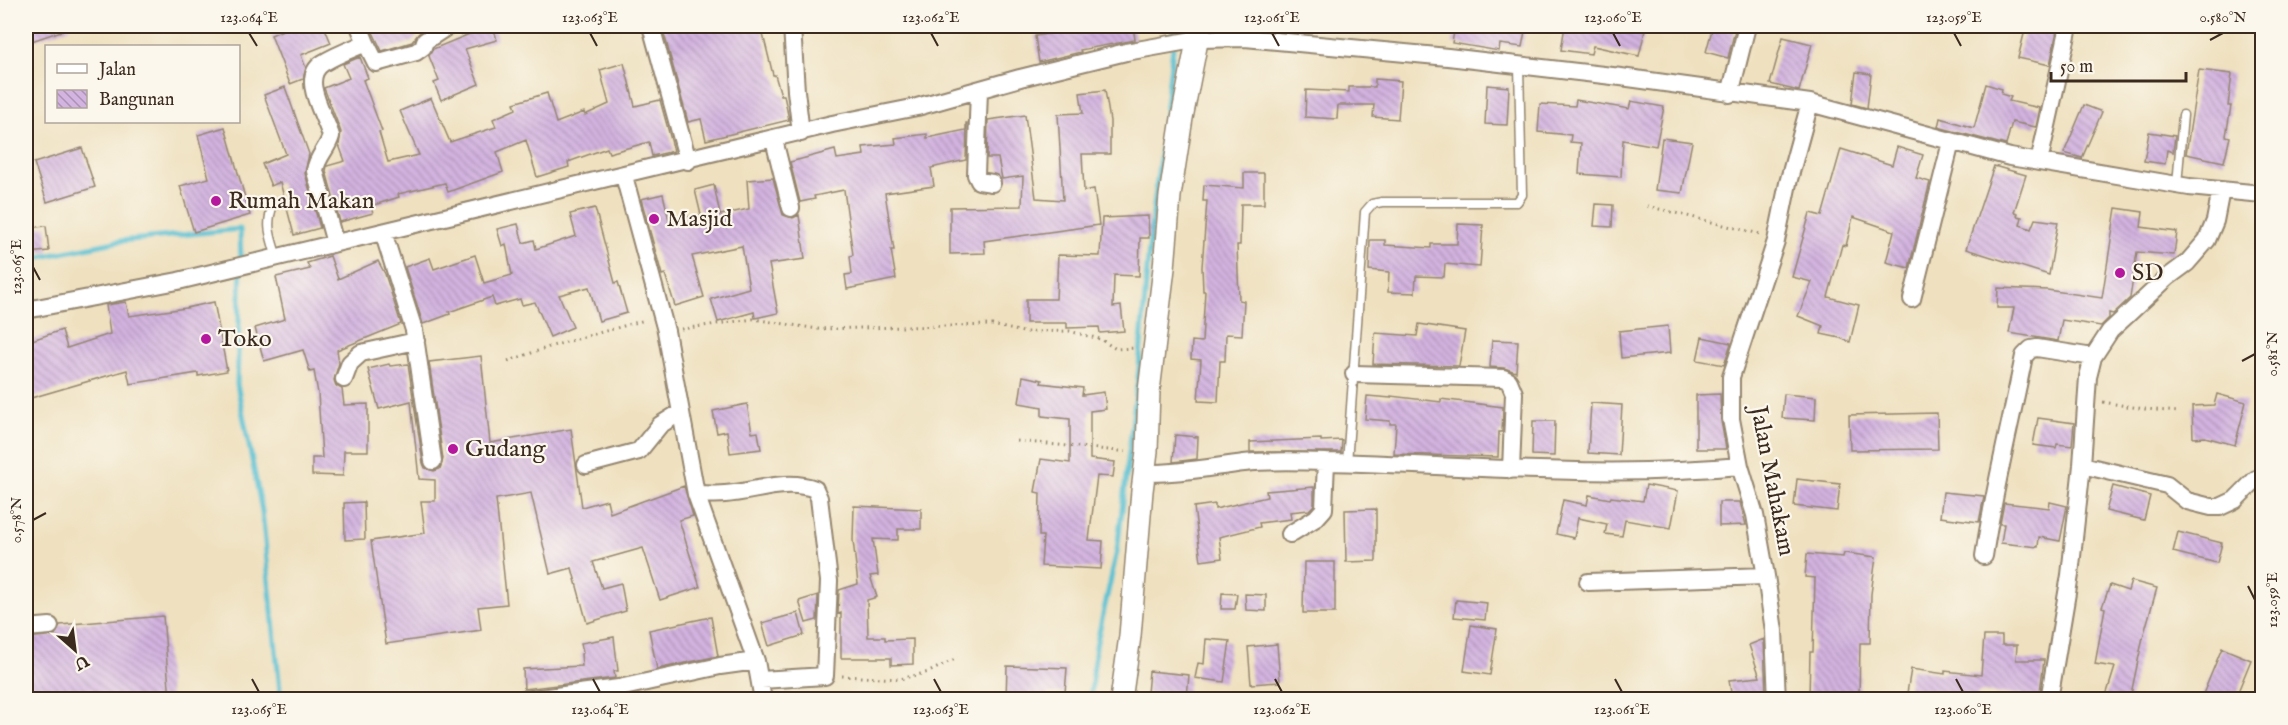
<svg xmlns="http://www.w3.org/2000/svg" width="2288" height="725" viewBox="0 0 2288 725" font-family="'IM FELL English',serif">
<defs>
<pattern id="building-back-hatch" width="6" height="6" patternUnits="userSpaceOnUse" patternTransform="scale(1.5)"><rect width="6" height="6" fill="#d3b3e0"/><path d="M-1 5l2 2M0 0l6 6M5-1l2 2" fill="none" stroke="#ac92b5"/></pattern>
</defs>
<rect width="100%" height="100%" fill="#fbf7ec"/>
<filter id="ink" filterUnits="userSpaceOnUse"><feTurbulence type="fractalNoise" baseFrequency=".0167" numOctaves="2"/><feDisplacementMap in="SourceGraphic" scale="12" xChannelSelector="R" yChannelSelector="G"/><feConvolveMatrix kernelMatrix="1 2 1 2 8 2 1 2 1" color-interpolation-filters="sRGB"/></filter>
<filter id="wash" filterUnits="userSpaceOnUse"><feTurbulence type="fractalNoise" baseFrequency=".008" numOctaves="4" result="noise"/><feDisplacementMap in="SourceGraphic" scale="24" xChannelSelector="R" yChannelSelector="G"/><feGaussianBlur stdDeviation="1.35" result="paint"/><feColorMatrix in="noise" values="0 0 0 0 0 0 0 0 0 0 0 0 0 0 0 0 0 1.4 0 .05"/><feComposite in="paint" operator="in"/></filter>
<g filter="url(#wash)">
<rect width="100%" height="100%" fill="#efe1c0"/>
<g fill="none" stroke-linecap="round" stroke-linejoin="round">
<!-- stream -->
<path stroke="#56c0d2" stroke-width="5" d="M26,260L120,241L240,229L241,263L237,384L262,511L281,700
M1090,700L1096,646L1117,551L1139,369L1148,258L1174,39V26"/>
</g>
<g id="blocks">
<!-- building -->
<path fill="url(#building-back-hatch)" d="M26,26H70V28L26,43Z
M280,26H324L331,43L301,55L306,68L303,79L290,84L271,35L283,30Z
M370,26H430L419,33L412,42L382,51Z
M470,26H493L497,40L465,49L479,84L441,100L434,83L439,81L429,56L433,49L472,33Z
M662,26H727L728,31L749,26H761L773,75H775L781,95H784L789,120L706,140L701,119L688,122Z
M1078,26V31L1133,26L1135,40L1080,50L1081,52L1039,62L1035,36L1054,33L1053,29Z
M1455,26H1526L1522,47L1500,44L1499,51L1452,43Z
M1565,26H1646L1639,56L1593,46L1591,54L1561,50Z
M1713,26H1736L1728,58L1706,52Z
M2026,26H2058L2050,65L2018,58Z
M1783,37L1812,44L1799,91L1770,84Z
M360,57L368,78L363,80L382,131L379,132L388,162L419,155L400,111L431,98L450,142L496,127L493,119L516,109L514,103L547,93L556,123L584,112L585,115L609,104L600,70L624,63L635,106L660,100L674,151L652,156L649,142L609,153L607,148L568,162L569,167L537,177L526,140L497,152L503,172L448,192L445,183L398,194L399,197L371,206L373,213L340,222L326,171L327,166L345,161L339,145L341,132L324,88L349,78L343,64Z
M2199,70L2232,74L2228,106H2231L2226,136L2230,137L2224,162L2186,154Z
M1856,72L1871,74L1867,108L1852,104Z
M1375,79L1401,81L1398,119L1373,117L1374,105H1338L1337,119L1305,117L1306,90L1349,92V87H1375Z
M1986,84L2002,89L2001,94L2011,97L2009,101L2040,108L2036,127L2012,122L2006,145L1938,127L1940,118L1974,128Z
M1487,85L1509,87L1507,125L1485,124Z
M285,87L309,154L305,173L320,228L294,235L280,182L271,186L262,164L286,154L264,95Z
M1105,90L1110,121V154H1082L1084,191L1094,189L1099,225L984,241L985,253L950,254V207L1022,206L1023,176L1002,179L998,158H987L988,120L1025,115L1036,198L1063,200L1058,114L1083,113L1080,93Z
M1576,100L1629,109L1631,101L1664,107L1656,146L1623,140L1621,177L1579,174L1581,143L1570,142L1571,135L1538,132L1540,104L1575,106Z
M2084,105L2102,112L2082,158L2064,153Z
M966,123H967L966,160L931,168L934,186L885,193L894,250H891L896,279L847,289L845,275L852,274L850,256L853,255L844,190L814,196L815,199L800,202L790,162L835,150L837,159L864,155L863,147L896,144L895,138L927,134V138L966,130Z
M225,127L250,215L194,232L180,186L209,178L198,135Z
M2149,132L2175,136L2173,152L2167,150L2165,164L2144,161Z
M1662,138L1692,142L1682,193L1655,190Z
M1897,147L1923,155L1916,178L1930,182L1909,268L1886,262L1894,231L1853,217L1846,246L1842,245L1828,297L1859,305L1850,342L1840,338L1821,334L1823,326L1798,316L1812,282L1792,277L1810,213L1822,216L1841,149L1892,165Z
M82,148L95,187L47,202L34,163Z
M1994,166L2026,175L2014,212L2018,213L2017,216L2022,217L2020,225L2031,229L2035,219L2058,222L2049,275L1966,249Z
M1244,173H1264V204H1241L1240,245H1237L1239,300L1244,301L1242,335L1226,334L1225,361H1220L1218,402L1198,401L1201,360L1191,359L1192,341L1202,342L1205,291H1203L1202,267L1207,201H1203L1204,185L1244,188Z
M773,178L783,215L793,218L799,215L805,259L769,264L778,313L755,318L754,312L718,322L711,299L749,288L742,246L692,256L704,297L675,306L665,274L662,275L641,199L663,194L669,220L701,215L695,190L714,185L720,215L749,209L747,180Z
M1596,204L1613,205L1612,227L1594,226Z
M595,208L615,283L618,282L627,313L599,321L589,287L559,295L573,327L550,337L535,302L522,305L520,299L495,306L492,297L449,312L450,314L423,324L405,267L430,258L434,269L475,255L484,283L512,275L506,244L502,246L497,229L518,224L523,243L534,240L536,249L576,236L570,214Z
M2116,208L2143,212L2141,227L2177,232L2174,255L2137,252L2130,298L2113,314L2109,313V318L2101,326L2062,320L2058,341L2009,333L2014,308H1997L1998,288L2047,290L2102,298Z
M1148,216L1149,238H1140L1139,276L1114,275L1113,307L1121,306L1124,331L1100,333L1099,327L1067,328V323H1026V299H1056L1058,255L1100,256L1102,218Z
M1458,224L1483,225L1480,267L1445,264L1444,277L1416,276L1415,293L1388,292L1389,272L1369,270L1370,240H1385V245L1431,248V244H1457Z
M46,226L49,251L26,253V228Z
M330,256L338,279L378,261L385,274L401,324L337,350L339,363L334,380L336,386L342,389L344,405L368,404V451H344L343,476L312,475V458H322L318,393L314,371L310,372L303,350L264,361L255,328L285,319L276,277L310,269L307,263Z
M126,302L129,316L186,308L214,302L227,371L198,376V373L130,384L127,370L31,398L26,383V342L62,330L67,348L110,334L106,305Z
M1419,324L1465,331L1459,366L1373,364L1375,333L1417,336Z
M1668,326L1670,353L1621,358L1619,331Z
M1702,337L1731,343L1724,365L1697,360Z
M1492,340L1518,341L1516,372L1504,368L1490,367Z
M481,356L490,443L571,429L582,507L607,500L610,513L684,486L693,516L679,520L700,587L660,600L643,548L593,562L602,588L621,583L626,611L587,623L572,568L550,574L531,493L496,499L507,604L478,607L481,630L386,644L371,541L425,533L421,501H435V480L419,479L411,401L379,409L368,369L389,364L390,366L408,364L423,463L425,468L434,471L440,469L443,459L429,362Z
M1023,376L1042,380L1041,383L1083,388L1082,395L1104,392L1106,409L1090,411V459L1115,462L1113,477L1097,476L1089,540L1103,541L1101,569L1041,566L1043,536H1039L1040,493L1035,492L1041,459L1070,463V419L1042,416V407L1019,403Z
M1720,394L1721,421L1726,449H1696V395Z
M1784,394L1816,397L1815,420L1782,418Z
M2217,394L2246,402L2235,445L2205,437L2193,438L2192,406L2214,405Z
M1367,396L1391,398V396L1441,402V399L1503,407L1502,432H1499L1498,457L1394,454L1396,424H1390V421L1365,419Z
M1591,403L1622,405L1619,455L1588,453Z
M747,404L752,433L758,432L761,449L730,453L727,431L717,433L713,411Z
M1937,413L1938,449L1850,450L1849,415Z
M2038,418L2074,423L2072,446L2057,444L2056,448L2033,445Z
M1533,421H1555L1554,456L1532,455Z
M1175,435L1198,437L1197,459L1173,462Z
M1321,439V441L1342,440L1341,452H1250V442Z
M1797,479L1840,484L1837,511L1794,506Z
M1646,485L1678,491L1671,528L1625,520L1622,536L1605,534L1607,524L1578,518L1574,538L1556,534L1563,500L1587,505L1589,495L1610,499L1611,497L1643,501Z
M2113,486L2150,496L2144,520L2106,511Z
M1314,487V505L1309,510L1290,512L1291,519L1259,523L1260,527L1219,537L1222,558L1201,561L1194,507L1215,504V509L1267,497L1266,491Z
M1943,492L1984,496L1979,522L1940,517Z
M364,502L365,539L345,540L344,503Z
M1719,502H1740L1746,525L1719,526Z
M2050,502L2067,506L2060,541L2039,537L2038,547L2001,543L2004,524H2000L2004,503L2049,508Z
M854,506L921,509V529H898V540L873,539L878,575L870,576L877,597L867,600L868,637H885V640L913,639V664L891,665V658H841V613L838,614L839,590L858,584L853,540Z
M1376,509V561L1346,562L1345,510Z
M2178,532L2222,543L2217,563L2173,552Z
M1844,553L1876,557L1871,594L1870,643H1860L1859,697L1832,696V699H1809L1810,652H1813L1815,578L1805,577L1807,554L1843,557Z
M1304,562H1335V613H1303Z
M2131,581L2157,588L2143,637L2130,699H2105L2115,667L2095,664L2105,608L2102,607L2110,585L2128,591Z
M1222,593L1237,594L1235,609H1221Z
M1245,594L1266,595V611L1246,610Z
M818,595L817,620L806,623L799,601Z
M1456,600L1487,603L1485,620L1454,617Z
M798,613L804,635L769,646L762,623Z
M163,616L170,699H26V638L55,635L60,625Z
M711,617L718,656L657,669L649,630Z
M1471,625L1497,629L1490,675L1464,671Z
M1984,636H2002V645H2017L2016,660H2044L2039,699H2022V695L1978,692L1977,699H1909L1910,693H1907L1911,669L1945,674V671L1981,675Z
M614,637L618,671H614L615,678L524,689L523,669L582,666L581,654L583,653L581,643Z
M1206,639L1230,641L1224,682L1195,678L1198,663L1204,664Z
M1764,639L1766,699H1732L1729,680L1760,677L1749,645Z
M1277,644L1280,682L1251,684L1248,647Z
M2222,648L2251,660L2235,699H2201Z
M1007,666L1067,668L1065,693H1048L1047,699H1006Z
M1149,671L1189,675L1187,697L1147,693Z"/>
</g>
</g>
<g filter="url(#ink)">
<use href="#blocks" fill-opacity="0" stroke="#95866f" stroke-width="1.5"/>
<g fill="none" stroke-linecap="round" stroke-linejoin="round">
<defs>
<path id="service" d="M2177,185L2183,115
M273,205C265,226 271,237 277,258
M1347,463L1365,212L1372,204L1382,202H1517L1522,195L1519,66
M1122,699L1138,700"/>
<path id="minor" d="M359,26L366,43
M651,26L688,161
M792,26L796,91L801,133
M979,90L976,175L979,181L992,183
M1730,94L1747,26
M774,140L791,208
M2039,162L2069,26
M624,176L666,331L696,494L756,661L763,700
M383,232L414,330L433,461
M335,243L315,171C317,156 327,150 331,136C325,115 299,78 323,63C336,55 352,49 366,43L376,63L416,52L423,47L425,41L448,26
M1912,299L1951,142
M26,310L178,281L832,124L917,107L1020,78L1126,52L1199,39L1245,38L1448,57L1621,77L1810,103L2010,157L2189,187L2262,194
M1354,374L1503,378L1509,381L1514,393L1511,470
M344,379L350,363L361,353L416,341
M586,465L639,451L660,425L681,412
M2082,465L2167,485L2187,501L2211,507H2220L2235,500L2256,479L2262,478
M1144,473C1177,474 1211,467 1244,463C1271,460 1299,461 1326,462C1464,465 1602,479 1740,466
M696,494C706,494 716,495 725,494C755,492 785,478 815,489L819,498L829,581L825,676L761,680
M1290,534L1316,518L1324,509L1326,462
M1984,556C1994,489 2011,422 2024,356L2031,349L2037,348L2093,357
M1588,582L1766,576
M26,628L50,626
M524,700L619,688L720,666L756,661
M1777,700L1774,631L1766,576L1755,515L1740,466L1731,419V377L1776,241L1788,183L1810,103
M2049,700L2070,575L2082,465L2088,377L2093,357L2110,331L2168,277L2187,263L2207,240L2215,221L2221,190"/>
<path id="tertiary" d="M1121,700L1130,636L1142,491L1147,451L1149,391L1164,268L1170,196L1182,118L1200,26"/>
</defs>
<!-- service casing -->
<use href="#service" stroke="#95866f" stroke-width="11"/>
<!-- minor casing -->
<use href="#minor" stroke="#95866f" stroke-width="20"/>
<!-- tertiary casing -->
<use href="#tertiary" stroke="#95866f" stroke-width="24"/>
<!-- path -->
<path stroke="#95866f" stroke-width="3" stroke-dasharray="1.5 4.5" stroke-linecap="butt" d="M1647,206L1760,234
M681,329L753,319L818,329L992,325L1023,332L1069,331L1100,339L1116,349L1136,348
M508,361L552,346L645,320
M2103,402L2145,409L2179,412
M1017,441L1129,452
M842,676L900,679L929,672L955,659"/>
<!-- service -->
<use href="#service" stroke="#fff" stroke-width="8"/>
<!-- minor -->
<use href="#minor" stroke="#fff" stroke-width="16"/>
<!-- tertiary -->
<use href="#tertiary" stroke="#fff" stroke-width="21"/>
</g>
</g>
<!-- ticks -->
<path fill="none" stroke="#3b2a1e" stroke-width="2" d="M249,33L257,46M590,33L597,46M931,33L938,46M1272,33L1279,46M1613,33L1620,46M1954,33L1961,46M2210,40L2223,33M33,267L40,280M2242,361L2255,354M33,520L46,513M2248,586L2255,600M252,679L259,692M593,679L600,692M934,679L941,692M1275,679L1282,692M1615,679L1622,692M1956,679L1963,692"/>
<!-- markers -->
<g fill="#b5179e" stroke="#fbf7ec" stroke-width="2">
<circle cx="216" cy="201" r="6"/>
<circle cx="654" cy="219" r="6"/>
<circle cx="2120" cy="273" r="6"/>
<circle cx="206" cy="339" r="6"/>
<circle cx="453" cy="449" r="6"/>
</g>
<g text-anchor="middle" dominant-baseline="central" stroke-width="4.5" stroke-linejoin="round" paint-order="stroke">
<!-- poi labels -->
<g font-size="24" fill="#3b2a1e" stroke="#fbf7ec" text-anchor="start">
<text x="228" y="201">Rumah Makan</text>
<text x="666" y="219">Masjid</text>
<text x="2132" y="273">SD</text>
<text x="218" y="339">Toko</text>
<text x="465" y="449">Gudang</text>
</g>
<!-- street labels -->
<g font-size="24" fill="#3b2a1e" stroke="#fbf7ec">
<text transform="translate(1772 481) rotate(79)">Jalan Mahakam</text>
</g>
</g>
<!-- margin -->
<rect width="2288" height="725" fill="none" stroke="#fbf7ec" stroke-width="66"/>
<!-- legend -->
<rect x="45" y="45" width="195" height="78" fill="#fbf7ec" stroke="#aea59a" stroke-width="1.5"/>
<rect x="57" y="64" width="30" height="9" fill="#ffffff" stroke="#aea59a" stroke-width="1.5"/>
<text x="99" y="75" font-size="18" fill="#3b2a1e">Jalan</text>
<rect x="57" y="90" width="30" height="18" fill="url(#building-back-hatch)" stroke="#aea59a" stroke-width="1.5"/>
<text x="99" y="105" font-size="18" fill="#3b2a1e">Bangunan</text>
<!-- north arrow -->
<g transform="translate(75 650) rotate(152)" stroke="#fbf7ec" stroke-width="4.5" paint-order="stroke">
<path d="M0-4.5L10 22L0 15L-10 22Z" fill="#3b2a1e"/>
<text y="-9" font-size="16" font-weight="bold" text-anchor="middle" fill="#3b2a1e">U</text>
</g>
<!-- scale -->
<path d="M2051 72v9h135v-9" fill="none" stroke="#3b2a1e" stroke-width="3"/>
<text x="2060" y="72" font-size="18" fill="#3b2a1e" stroke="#fbf7ec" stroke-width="4.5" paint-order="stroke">50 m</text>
<rect x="33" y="33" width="2222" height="659" fill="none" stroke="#3b2a1e" stroke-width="2"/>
<g font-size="15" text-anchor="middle" fill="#3b2a1e">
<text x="249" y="22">123.064°E</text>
<text x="590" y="22">123.063°E</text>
<text x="931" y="22">123.062°E</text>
<text x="1272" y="22">123.061°E</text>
<text x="1613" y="22">123.060°E</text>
<text x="1954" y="22">123.059°E</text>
<text x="2223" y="22">0.580°N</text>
<text transform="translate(16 267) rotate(-90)" y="5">123.065°E</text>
<text transform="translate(2272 354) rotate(-90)" y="5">0.581°N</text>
<text transform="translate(16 520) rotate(-90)" y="5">0.578°N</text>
<text transform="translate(2272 600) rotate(-90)" y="5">123.059°E</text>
<text x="259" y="714">123.065°E</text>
<text x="600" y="714">123.064°E</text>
<text x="941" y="714">123.063°E</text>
<text x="1282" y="714">123.062°E</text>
<text x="1622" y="714">123.061°E</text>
<text x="1963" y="714">123.060°E</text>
</g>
</svg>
